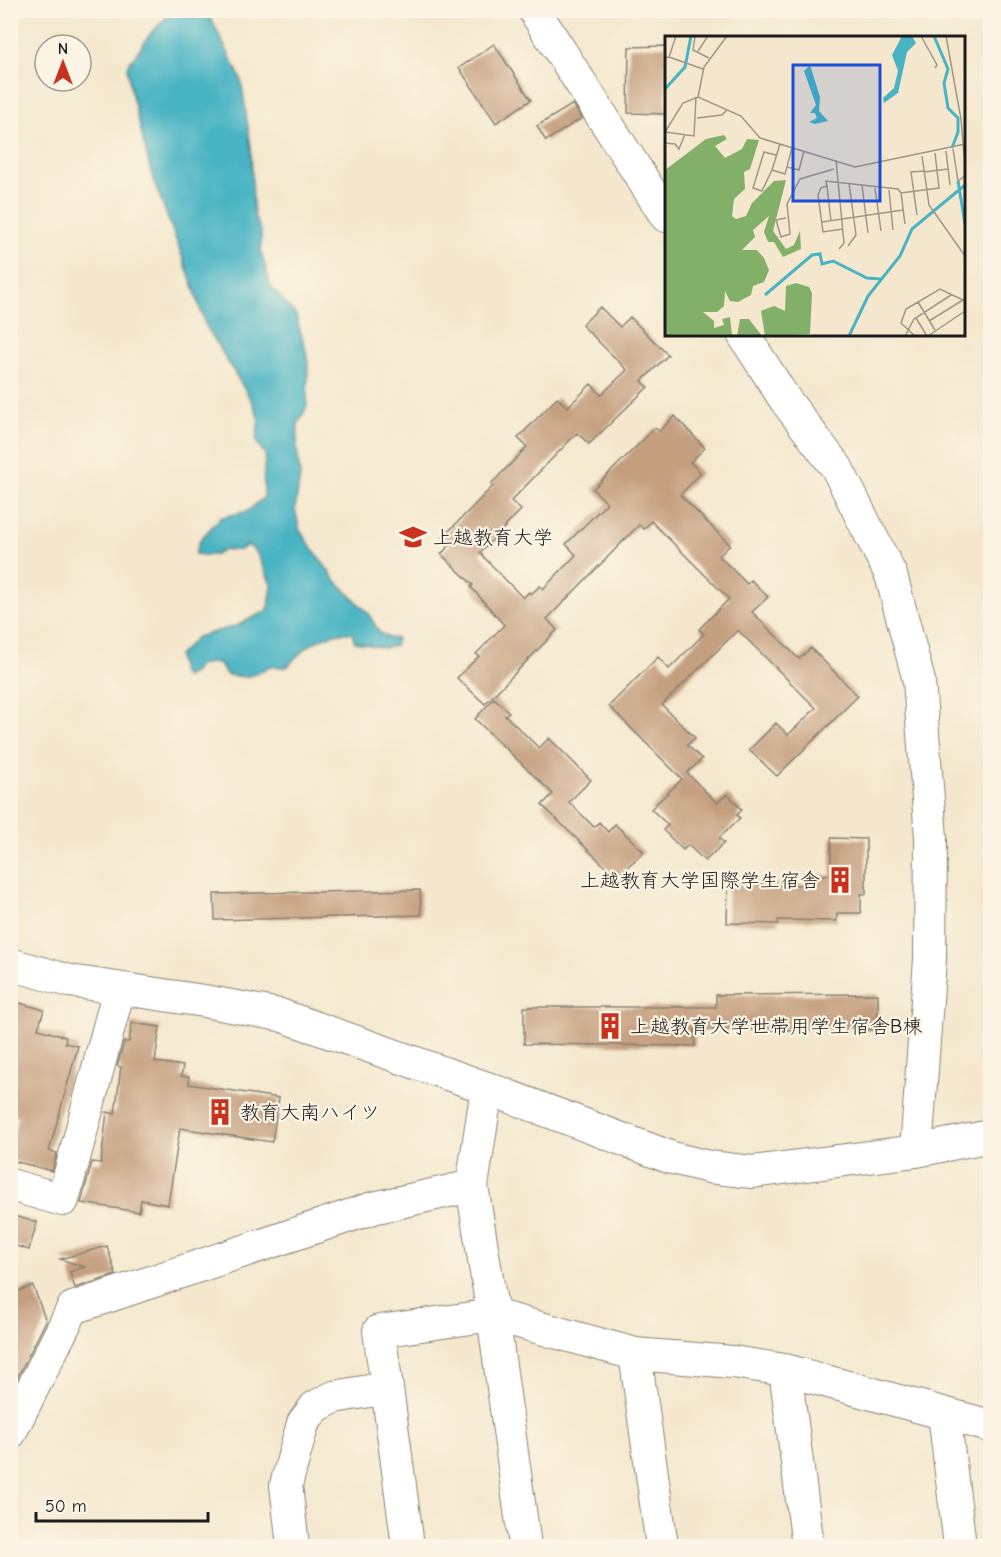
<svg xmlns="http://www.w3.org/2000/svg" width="1001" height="1557" viewBox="0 0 1001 1557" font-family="'Comic Neue','Klee One',sans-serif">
<rect width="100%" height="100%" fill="#fcf5e5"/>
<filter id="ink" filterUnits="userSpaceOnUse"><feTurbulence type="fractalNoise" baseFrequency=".0167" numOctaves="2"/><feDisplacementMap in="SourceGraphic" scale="12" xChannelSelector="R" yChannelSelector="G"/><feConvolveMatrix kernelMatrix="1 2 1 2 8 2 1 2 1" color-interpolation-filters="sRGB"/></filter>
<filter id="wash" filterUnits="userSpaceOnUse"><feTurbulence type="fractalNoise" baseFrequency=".008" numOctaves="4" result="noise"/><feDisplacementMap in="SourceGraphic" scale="24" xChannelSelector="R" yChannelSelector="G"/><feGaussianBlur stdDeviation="1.35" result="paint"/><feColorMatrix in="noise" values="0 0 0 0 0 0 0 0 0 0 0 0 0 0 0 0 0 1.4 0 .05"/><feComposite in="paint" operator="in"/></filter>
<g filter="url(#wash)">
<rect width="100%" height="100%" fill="#f4e7cd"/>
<!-- water -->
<path fill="#47b3c3" stroke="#326870" stroke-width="1.5" d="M173,11H203L211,19L241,79L251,148L253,205L255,218L261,231V252L271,287L296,315L308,359L307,406L298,424L297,447L300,477L295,509L300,531L335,580L368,613L379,632L389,638L397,639L395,646L384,648L355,642L352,633C326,630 303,648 287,667L269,666L259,673L245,677L227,675L217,662L199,665L193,673L185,677L181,672L178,656L197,637L236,626L268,610L272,586L256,552L248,545L240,550H223C215,558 205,555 195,554L200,540L220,518L248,511L264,497C264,486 262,466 266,456L256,441L259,420L253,403L205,324L193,285L152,176L131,91L127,67L151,33Z"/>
<g id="blocks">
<!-- building -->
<path fill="#c49f7e" d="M494,44L531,100L496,123L459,68Z
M666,46V114L628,113L629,47Z
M573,104L582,118L546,141L537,126Z
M600,307L620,327L630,317L668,355L642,381L648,387L589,444L577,433L511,501L521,510L480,553L523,598L529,592L531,594L540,586L543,589L576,555L566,544L607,503L593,489L655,428L659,431L675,416L705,448L690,462L701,473L680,495L730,545L719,556L747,584L751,580L768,597L752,612L799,659L811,648L858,696L777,776L749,750L776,723L788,735L816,708L738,630L662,705L695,738L687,745L702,759L687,773L717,803L727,794L742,810L737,815L740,818L719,838L724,843L705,861L688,845L683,850L663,830L668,825L651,809L682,779L609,706L658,657L669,669L704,634L699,629L729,599L651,521L644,529L639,525L547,619L557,630L485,704L457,678L479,656L476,654L504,625L471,587L473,585L441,554L451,544L443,537L493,486L491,484L527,447L518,438L557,398L568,407L591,384L601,395L627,370L582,325Z
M494,698L509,712L505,715L539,748L549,738L591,780L569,802L594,827L599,822L608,832L615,824L644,852L616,877L542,805L553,794L475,719Z
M831,838L866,839V894H861V913H837V921L778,920V924L727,923L728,884L815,885V875H831Z
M420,890L421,915L215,920L214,894Z
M878,994V1030H695V1046L524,1044V1007H716V995Z
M10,1000L44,1010L38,1029L66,1037L65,1043L78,1046L49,1151L57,1153L52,1171L10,1160V1145L18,1117L10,1115Z
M132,1023L160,1027L155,1062L183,1066L181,1076L189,1077V1084L279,1098L272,1142L180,1128L168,1205L141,1200L139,1212L81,1203L92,1162L101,1163L107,1112L115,1114L121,1067L117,1066L124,1042H129Z
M10,1215L37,1222L29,1250L10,1244Z
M107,1246L116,1275L75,1288L70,1272L85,1267L60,1259Z
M33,1286L46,1321L10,1392V1294Z"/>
</g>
</g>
<g filter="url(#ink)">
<use href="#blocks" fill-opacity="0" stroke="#888274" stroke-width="1.5"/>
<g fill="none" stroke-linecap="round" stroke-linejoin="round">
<defs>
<path id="minor" d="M534,10L666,216
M743,334L786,401L837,468L863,520L891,575L919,681L931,838L930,959L916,1151
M10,964L70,981L204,1001L280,1015L487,1088L672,1158L709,1167L752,1172L916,1151L990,1136
M487,1088L472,1186L493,1315L525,1546
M10,1185L63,1200L119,989
M635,1354L662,1546
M785,1370L808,1546
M387,1388L408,1546
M944,1414L960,1546
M10,1433L73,1308L373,1208L472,1186
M293,1546L286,1485L303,1423L315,1407L334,1397L387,1388L379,1331L493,1315L635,1354L733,1362L785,1370L990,1426"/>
</defs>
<!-- minor casing -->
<use href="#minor" stroke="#888274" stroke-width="34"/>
<!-- minor -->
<use href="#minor" stroke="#fff" stroke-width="32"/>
</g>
</g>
<!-- icons -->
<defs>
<symbol id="university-bare" viewBox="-9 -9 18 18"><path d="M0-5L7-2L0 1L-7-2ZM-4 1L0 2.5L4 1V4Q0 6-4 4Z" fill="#c8321e" stroke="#fcf5e5" stroke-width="2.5" paint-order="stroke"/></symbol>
<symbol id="building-bare" viewBox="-9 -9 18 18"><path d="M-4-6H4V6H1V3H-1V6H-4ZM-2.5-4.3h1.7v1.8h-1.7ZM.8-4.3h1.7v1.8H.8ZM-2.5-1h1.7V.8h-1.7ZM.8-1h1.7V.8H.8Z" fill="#c8321e" stroke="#fcf5e5" stroke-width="2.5" paint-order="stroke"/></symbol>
</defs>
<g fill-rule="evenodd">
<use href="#university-bare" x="394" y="518" width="38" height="38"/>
<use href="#building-bare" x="821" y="861" width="38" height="38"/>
<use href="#building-bare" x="591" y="1007" width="38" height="38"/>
<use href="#building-bare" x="201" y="1093" width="38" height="38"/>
</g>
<g text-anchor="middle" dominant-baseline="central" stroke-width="4.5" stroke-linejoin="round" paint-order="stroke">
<!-- poi labels -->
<g font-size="20" fill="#1c1c1c" stroke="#fcf5e5" text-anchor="start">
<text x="433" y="537">上越教育大学</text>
<text x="820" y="880" text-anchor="end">上越教育大学国際学生宿舎</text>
<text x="630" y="1026">上越教育大学世帯用学生宿舎B棟</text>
<text x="240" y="1112">教育大南ハイツ</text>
</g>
</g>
<!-- overview -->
<g transform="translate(665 36)">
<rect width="300" height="300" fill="#f4e7cd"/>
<path d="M59,99L62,103L50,110L60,122L77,113L82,103L94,104L85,133L79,136L80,153L69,163L67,180L71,183L81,180L87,167L109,145L121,144L108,195L121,213L129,209L135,195L136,213L118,221L109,206H103L99,196L104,180L88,194L90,201L77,214H92L99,222L104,234L99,246L88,250L86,259L73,266L65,265L60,255L59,270L52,276H38L49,285V292L59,289L57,283L65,281L67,300H0V134L41,103ZM131,247L144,251L147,257L145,298L100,300L96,275L109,270L120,275L121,250ZM75,283H84L97,300H72Z" fill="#82b068"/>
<path d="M237,0H247L251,7L242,16L233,57L219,67L218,62L229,52L233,35L227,19ZM145,29L155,61L154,75L163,85L150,88L144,86L152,82L150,77H145L151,69L139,35Z" fill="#47b3c3"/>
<path fill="none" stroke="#47b3c3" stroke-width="3" d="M269,0L283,33L279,47L283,72L293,82V96L287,112M0,53L20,31L26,0M293,145L300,188M100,259L147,219L155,218L157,228L168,225L202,242L216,243M184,300L203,260L235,220L247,193L300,149"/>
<path fill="none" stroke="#9e9686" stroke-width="1.5" d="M30,0L28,14L44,22M256,0L272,29L270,32M281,0L296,83L300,131M33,15L43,0M4,21L38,33M0,22L4,21L11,0M33,61L39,31L62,0M32,82L57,79L62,74M0,96L18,67L33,61L76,80L95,102L190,131L300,108M0,96L29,100L31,61M0,107L10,108L14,113L20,98M288,113L293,145L300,140M281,115L285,149M111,119L99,116L88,152L97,155L107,134L120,138L122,131L134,134L139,115M257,120L264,169L300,220M171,124L179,207L174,213M122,131L127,112M107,134L115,108M259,136L283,133M197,149L203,197M162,150L166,185M210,152L216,195M224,154L228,194M236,157L240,188M252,179L246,136L259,135M121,182L111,184L116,201L125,198L122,168L135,143L169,133M157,186L238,174M178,193L158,196L153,159L156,152L162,150L161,145L233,153L236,157L274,152L270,117M183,210L191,199L184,147M253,266L270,294M251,282L262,300M264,285L298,264M240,300L249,283L286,259M250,300L236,287L241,273L275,253L300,265M263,300L300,275"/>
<path fill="#1d4ed8" fill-opacity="0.15" stroke="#1d4ed8" stroke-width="3" d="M128,29H215V165H128Z"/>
<rect width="300" height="300" fill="none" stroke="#1c1c1c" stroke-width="3"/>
</g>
<!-- margin -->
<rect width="1001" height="1557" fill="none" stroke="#fcf5e5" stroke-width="36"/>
<!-- north arrow -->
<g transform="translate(63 63)"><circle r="28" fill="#fcf5e5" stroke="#a29e95" stroke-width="1.5"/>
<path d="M0-4.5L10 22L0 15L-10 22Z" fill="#c8321e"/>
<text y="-9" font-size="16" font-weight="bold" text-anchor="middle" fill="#1c1c1c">N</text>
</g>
<!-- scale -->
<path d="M36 1512v9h172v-9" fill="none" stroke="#1c1c1c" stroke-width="3"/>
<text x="45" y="1512" font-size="18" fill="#1c1c1c" stroke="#fcf5e5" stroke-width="4.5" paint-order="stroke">50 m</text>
</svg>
